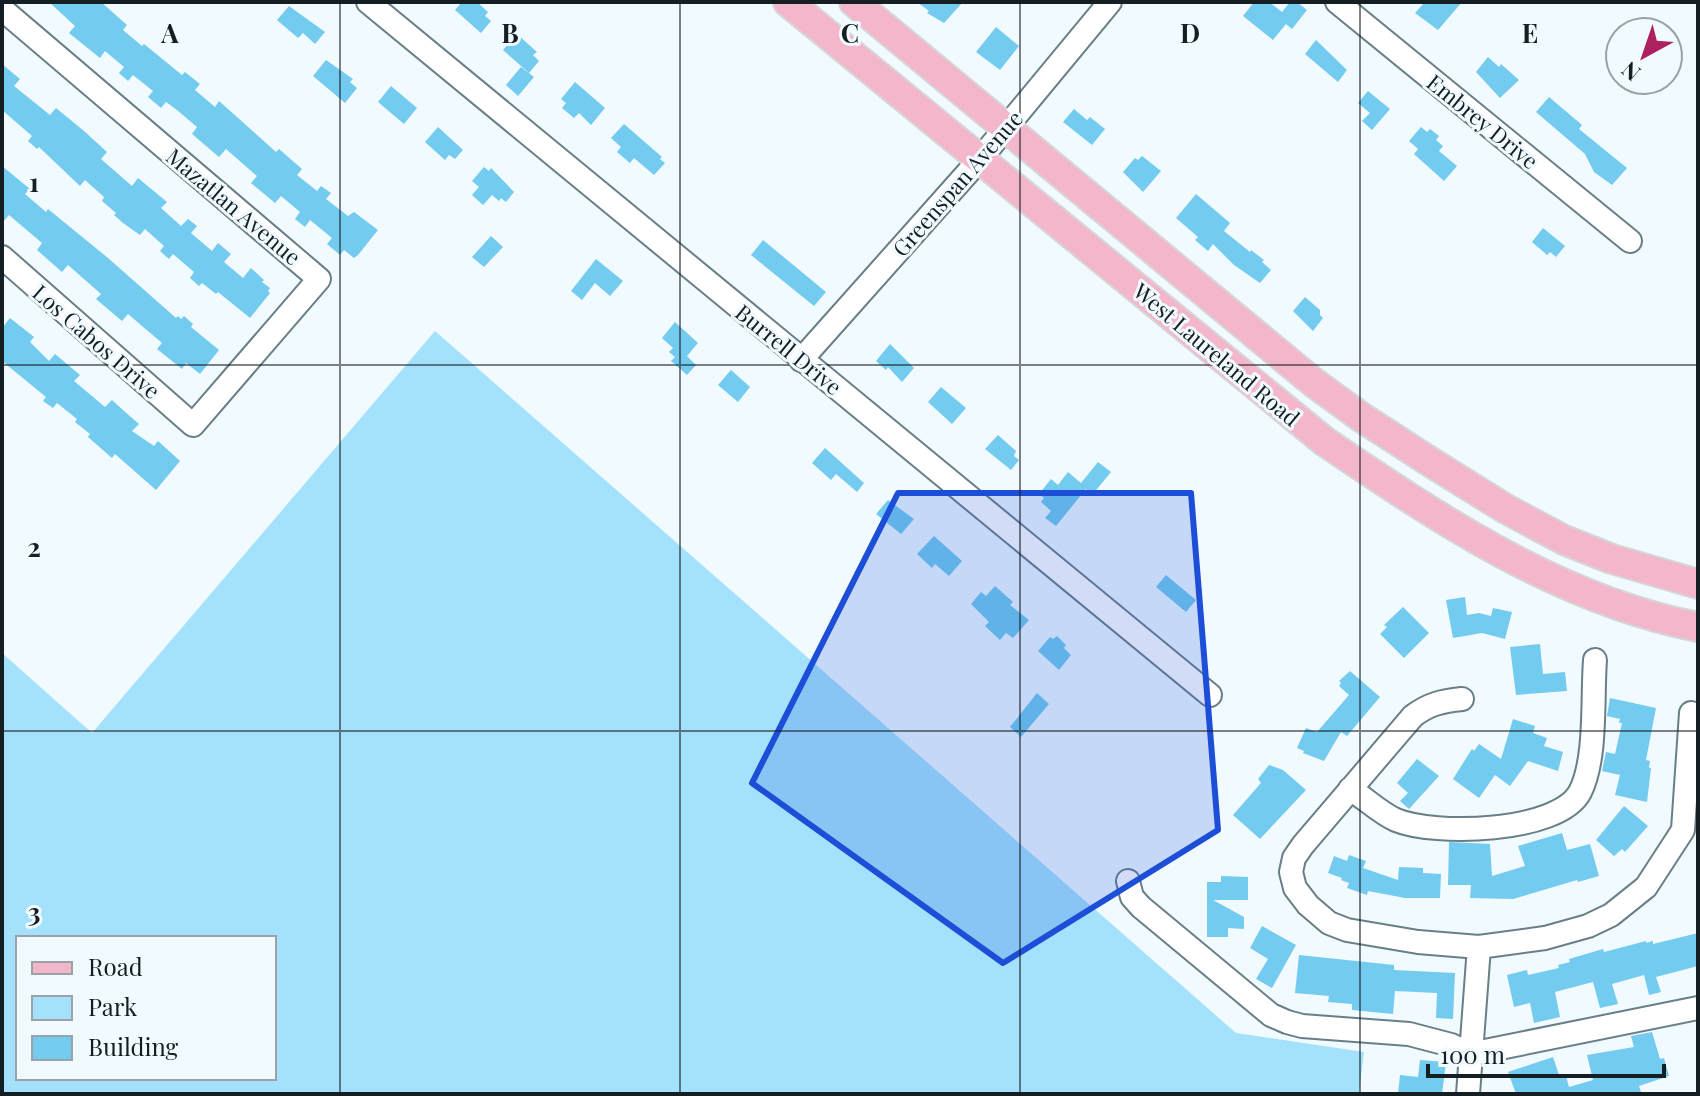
<svg xmlns="http://www.w3.org/2000/svg" width="1700" height="1096" viewBox="0 0 1700 1096" font-family="'Playfair Display',serif">
<rect width="100%" height="100%" fill="#f1faff"/>
<!-- green -->
<path fill="#a3e1fc" fill-rule="evenodd" d="M435,331L1236,1033L1364,1052L1359,1094H2V653L92,733ZM18,938H274V1078H18Z"/>
<!-- building -->
<path fill="#73cbef" d="M49,2H101L127,25L123,30L142,46L144,44L182,75L185,72L200,84L195,90L215,107L219,101L276,152L279,149L302,169L297,175L317,191L321,186L331,193L326,199L348,216L354,212L378,230L358,255L354,258L344,250L340,255L327,244L332,238L310,220L305,227L295,219L300,212L281,196L275,203L251,183L257,176L226,149L219,157L192,134L197,127L177,110L166,102L161,108L148,97L153,91L133,75L128,81L119,73L124,67L105,51L100,58L69,33L75,26Z
M462,2H477L488,12L485,16L491,21L481,33L455,10Z
M917,2H963L944,23L927,13L929,11Z
M1254,2H1269L1282,12L1290,2H1297L1307,10L1292,29L1286,24L1273,40L1243,16Z
M1425,2H1462L1438,30L1415,13Z
M289,6L325,32L315,44L303,33L298,38L277,20Z
M996,27L1019,46L1000,70L976,52Z
M517,34L537,52L533,55L539,61L529,73L503,50Z
M1316,40L1347,70L1338,82L1305,54Z
M1488,57L1499,67L1501,64L1519,80L1500,98L1476,72Z
M326,60L353,79L350,82L357,88L345,103L313,76Z
M2,64L20,79L14,86L50,115L56,108L84,131L107,152L101,159L132,186L138,178L167,202L161,208L181,226L188,219L197,226L191,233L212,251L218,243L231,254L224,262L243,278L251,268L264,280L262,282L270,288L268,291L270,293L250,318L218,292L216,294L202,283L199,286L190,278L194,272L173,254L169,259L160,251L164,246L145,229L140,235L123,223L114,215L116,213L102,201L104,197L85,180L80,186L39,147L37,149L28,141L32,136L2,110Z
M521,67L534,77L518,96L506,85Z
M575,82L605,108L591,125L579,113L574,118L562,108L566,103L561,99Z
M391,86L417,108L404,124L378,102Z
M1368,91L1390,109L1372,130L1362,121L1370,113L1358,103Z
M1549,97L1582,125L1579,129L1627,168L1612,185L1594,172L1585,154L1536,112Z
M1074,109L1087,120L1090,117L1105,129L1092,145L1063,122Z
M624,124L662,157L660,159L665,163L654,175L634,158L630,163L617,152L621,147L611,138Z
M438,127L463,150L455,159L449,155L445,160L425,142Z
M1421,127L1427,132L1430,129L1439,136L1436,140L1443,146L1439,151L1457,166L1444,181L1414,154L1418,149L1409,141Z
M1142,156L1161,171L1143,192L1123,172L1135,158L1138,160Z
M2,166L30,189L25,194L46,212L48,209L108,258L176,318L178,316L181,319L184,316L193,324L191,327L219,350L200,374L186,363L182,369L157,349L162,343L128,314L122,321L96,299L101,294L68,265L62,272L37,250L42,243L9,215L2,223Z
M484,167L489,171L491,168L514,192L506,202L501,198L499,201L492,195L483,205L472,195L479,187L472,181Z
M1196,194L1230,223L1224,231L1250,252L1251,250L1264,260L1262,262L1271,270L1260,283L1234,265L1213,244L1208,251L1195,240L1198,237L1176,218Z
M1543,228L1565,246L1556,257L1550,252L1547,255L1532,242Z
M491,236L503,247L484,267L472,257Z
M763,240L826,292L814,306L751,255Z
M596,259L623,281L610,296L595,283L582,300L571,291Z
M1305,297L1320,310V315L1323,318L1313,331L1293,311Z
M10,318L34,337L30,342L49,361L55,354L80,375L74,381L105,407L112,400L124,411L139,424L132,431L154,446L158,441L180,461L156,490L115,454L112,458L88,437L90,434L75,422L77,419L57,403L53,408L43,401L46,397L2,361V328Z
M675,322L698,343L687,356L696,365L687,375L671,361L675,357L669,352L673,348L662,338Z
M890,344L914,368L902,382L888,367L886,370L876,361Z
M731,370L750,387L738,402L718,385Z
M941,387L966,408L952,424L928,402Z
M998,435L1016,451L1014,456L1019,460L1011,470L985,449Z
M825,448L864,483L857,492L836,474L831,480L812,463Z
M1098,462L1111,472L1092,495L1086,489L1056,526L1045,518L1051,511L1041,502L1044,498L1039,494L1051,479L1058,485L1068,472L1081,483Z
M888,500L914,519L901,534L876,514Z
M934,536L962,561L949,576L935,564L932,568L917,554Z
M1166,575L1196,600L1186,612L1156,587Z
M995,586L1013,602L1010,605L1029,620L1013,638L1006,633L1000,640L985,626L989,622L971,604L981,592L986,596Z
M1465,597L1467,615L1479,613L1491,616L1493,608L1512,612L1505,639L1482,633L1453,638L1446,600Z
M1403,607L1429,633L1404,658L1380,634L1387,627L1384,625Z
M1057,636L1066,645L1064,648L1071,655L1059,670L1038,651L1050,637L1053,639Z
M1540,644L1543,674L1565,672L1567,691L1516,695L1510,647Z
M1350,671L1380,697L1347,736L1341,732L1324,761L1303,753L1304,751L1297,748L1306,728L1317,732L1349,695L1339,686L1341,683L1339,681Z
M1037,693L1049,704L1021,737L1010,727Z
M1610,698L1656,708L1646,760L1650,761L1649,768H1651L1647,802L1615,795L1620,775L1602,771L1606,752L1615,754L1622,723H1619L1620,719L1607,716Z
M1513,719L1535,726L1533,733L1547,738L1544,746L1563,752L1558,771L1528,761L1510,786L1495,775L1479,798L1453,779L1472,749L1474,751L1479,744L1501,759Z
M1417,759L1439,776L1409,809L1400,801L1408,793L1397,783Z
M1269,765L1283,770L1306,790L1260,839L1233,815L1261,783L1258,779Z
M1624,806L1648,826L1625,852L1622,849L1614,856L1596,840Z
M1562,833L1567,850L1590,844L1599,876L1578,882L1577,880L1513,899L1470,898L1471,885H1448L1449,842L1490,844L1492,876L1525,866L1518,846Z
M1349,855L1366,861L1363,868L1398,880L1399,867L1423,868V873L1441,874L1440,898H1405L1368,891L1367,895L1347,888L1349,883L1341,880L1342,878L1328,873L1334,856L1347,861Z
M1221,876L1248,877V900H1213L1244,917V929L1228,928V937H1207V882H1221Z
M1262,926L1296,945L1272,988L1256,979L1268,959L1250,948Z
M1698,933V966L1656,977L1661,992L1649,995L1644,975L1612,984L1618,1004L1600,1008L1593,982L1555,992L1560,1017L1534,1023L1530,1003L1514,1007L1507,975L1527,970L1528,975L1559,968L1558,965L1570,962L1569,959L1603,949L1604,952L1646,941V943L1653,941V944Z
M1299,955L1394,965V970L1455,973L1453,1019L1436,1018L1437,993L1395,991L1393,1014L1352,1010V1004L1328,1002L1329,996L1295,993Z
M1652,1032L1660,1059L1664,1058L1669,1076L1639,1086L1641,1092L1516,1094L1508,1072L1553,1057L1560,1078L1566,1076L1569,1087L1593,1080L1587,1055L1634,1047L1631,1036Z
M1420,1060L1446,1062L1442,1094H1398L1400,1075L1418,1077Z"/>
<g fill="none" stroke-linecap="round" stroke-linejoin="round">
<defs>
<path id="minor" d="M368,2L1210,695
M1337,2L1630,241
M2,9L319,279L193,425L2,257
M801,360L980,159L1110,2
M1462,699C1442,701 1429,704 1413,716L1303,845L1294,858L1291,872L1295,888L1308,905L1329,923L1347,930L1418,942L1479,947L1545,938L1588,926L1611,915L1646,887L1683,830L1691,713
M1350,789C1365,798 1380,813 1396,820C1434,836 1558,833 1580,792C1597,759 1592,698 1595,660
M1128,881L1132,897L1141,907L1271,1015L1287,1022L1302,1026L1409,1034L1451,1045L1470,1054L1698,1008
M1468,1094L1479,947"/>
<path id="major" d="M788,2L1324,441C1439,519 1559,600 1698,627
M854,2L1313,382L1361,417L1432,463L1506,509L1564,540L1612,559L1698,584"/>
</defs>
<!-- minor casing -->
<use href="#minor" stroke="#697f88" stroke-width="26"/>
<!-- major casing -->
<use href="#major" stroke="#d5d6d7" stroke-width="32"/>
<!-- minor -->
<use href="#minor" stroke="#fff" stroke-width="22"/>
<!-- major -->
<use href="#major" stroke="#f4b6ca" stroke-width="28"/>
</g>
<!-- marked area -->
<path fill="#1d4ed8" fill-opacity="0.2" stroke="#1d4ed8" stroke-width="6" stroke-linejoin="round" d="M898,493H1191L1218,830L1003,963L752,783Z"/>
<!-- grid -->
<path fill="none" stroke="#151e22" stroke-width="2" stroke-opacity="0.55" d="M340,2V1094M680,2V1094M1020,2V1094M1360,2V1094M2,365H1698M2,731H1698"/>
<g text-anchor="middle" dominant-baseline="central" stroke-width="6" stroke-linejoin="round" paint-order="stroke">
<!-- street labels -->
<g font-size="22" fill="#151e22" stroke="#f1faff">
<text transform="translate(1483 121) rotate(39)">Embrey Drive</text>
<text transform="translate(957 183) rotate(-49)">Greenspan Avenue</text>
<text transform="translate(234 206) rotate(40)">Mazatlan Avenue</text>
<text transform="translate(97 341) rotate(41)">Los Cabos Drive</text>
<text transform="translate(789 349) rotate(39)">Burrell Drive</text>
<text transform="translate(1217 354) rotate(40)">West Laureland Road</text>
</g>
</g>
<g font-size="26" text-anchor="middle" font-weight="bold" fill="#151e22" stroke="#f1faff" stroke-width="6" stroke-linejoin="round" paint-order="stroke">
<text x="170" y="43">A</text>
<text x="510" y="43">B</text>
<text x="850" y="43">C</text>
<text x="1190" y="43">D</text>
<text x="1530" y="43">E</text>
<text x="34" y="192">1</text>
<text x="34" y="557">2</text>
<text x="34" y="922">3</text>
</g>
<!-- border -->
<rect width="1700" height="1096" fill="none" stroke="#151e22" stroke-width="8"/>
<!-- legend -->
<rect x="16" y="936" width="260" height="144" fill="#f1faff" stroke="#99a2a7" stroke-width="2"/>
<rect x="32" y="962" width="40" height="12" fill="#f4b6ca" stroke="#99a2a7" stroke-width="2"/>
<text x="88" y="976" font-size="24" fill="#151e22">Road</text>
<rect x="32" y="996" width="40" height="24" fill="#a3e1fc" stroke="#99a2a7" stroke-width="2"/>
<text x="88" y="1016" font-size="24" fill="#151e22">Park</text>
<rect x="32" y="1036" width="40" height="24" fill="#73cbef" stroke="#99a2a7" stroke-width="2"/>
<text x="88" y="1056" font-size="24" fill="#151e22">Building</text>
<!-- north arrow -->
<g transform="translate(1644 56) rotate(220)"><circle r="38" fill="#f1faff" stroke="#99a2a7" stroke-width="2"/>
<path d="M0-6L14 30L0 20L-14 30Z" fill="#ad215f"/>
<text y="-12" font-size="22" font-weight="bold" text-anchor="middle" fill="#151e22">N</text>
</g>
<!-- scale -->
<path d="M1428 1064v12h236v-12" fill="none" stroke="#151e22" stroke-width="4"/>
<text x="1440" y="1064" font-size="24" fill="#151e22" stroke="#f1faff" stroke-width="6" paint-order="stroke">100 m</text>
</svg>
